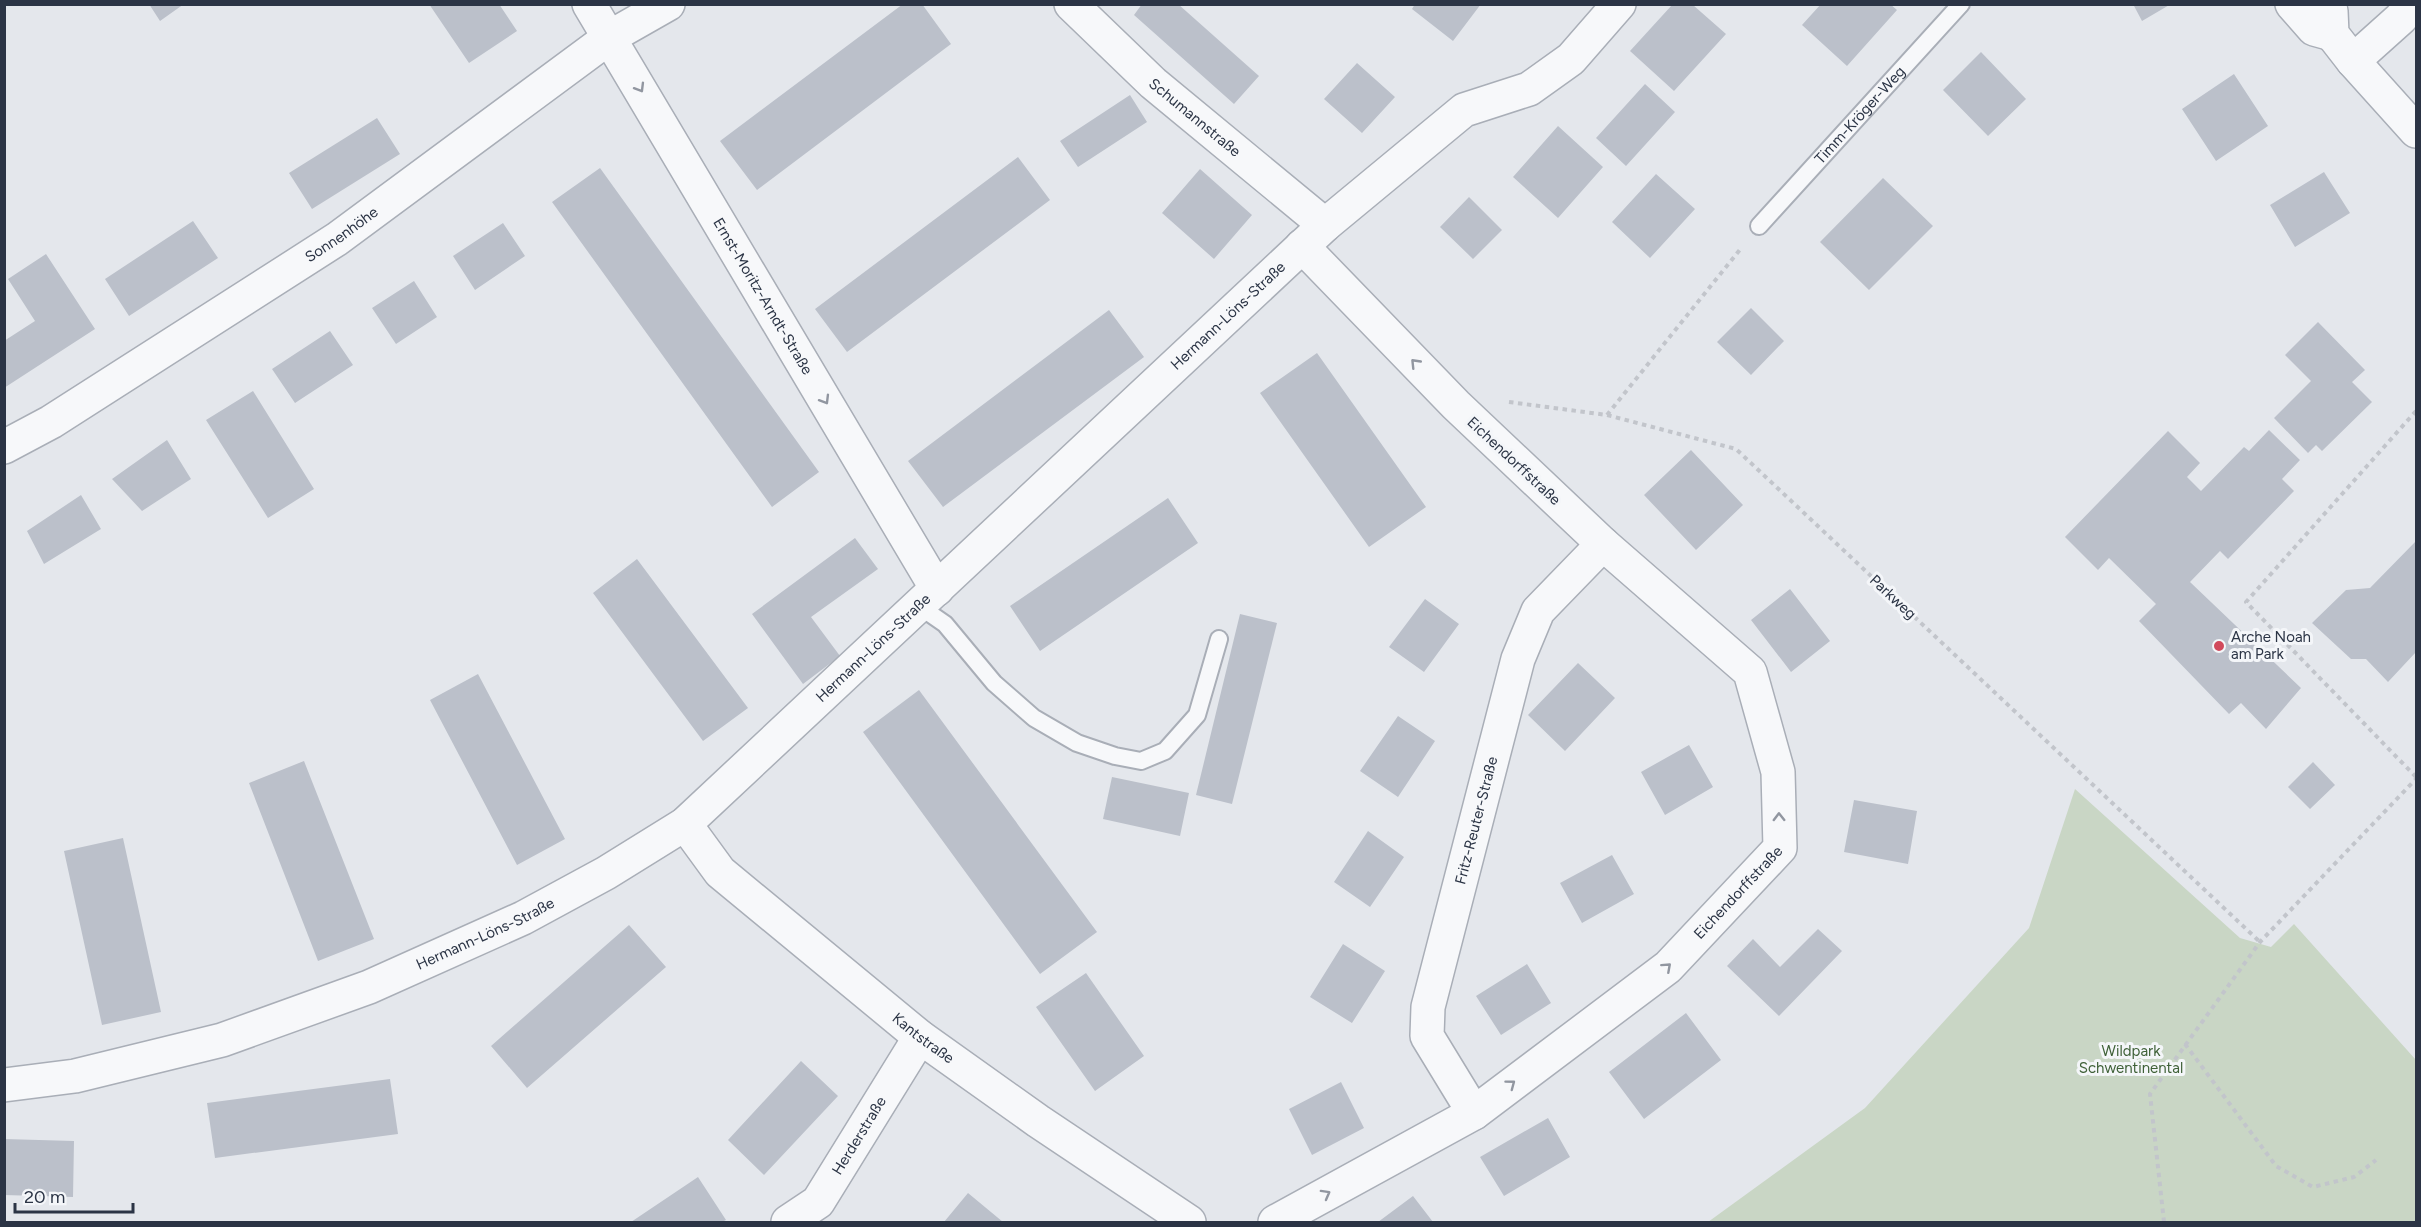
<svg xmlns="http://www.w3.org/2000/svg" width="2421" height="1227" font-family="Figtree,sans-serif">
	<rect width="100%" height="100%" fill="#e4e7ec"/>
	<path fill="#c9d6c5" d="M 2075,789 L 2240,938 L 2271,947 L 2294,924 L 2416,1060 L 2416,1222 L 1708,1222 L 1865,1108 L 2029,928 Z"/>
	<path fill="#bbc0ca" d="M 149,4 L 184,4 L 160,21 Z
		M 429,4 L 499,4 L 517,31 L 469,63 Z
		M 903,4 L 922,4 L 951,44 L 757,190 L 720,141 Z
		M 1142,4 L 1178,4 L 1259,76 L 1234,104 L 1134,15 Z
		M 1415,4 L 1481,4 L 1453,41 L 1412,9 Z
		M 1821,4 L 1890,4 L 1897,10 L 1847,66 L 1802,25 Z
		M 2133,4 L 2171,4 L 2142,21 Z
		M 1672,5 L 1693,5 L 1726,34 L 1674,91 L 1630,51 Z
		M 1981,52 L 2026,99 L 1988,136 L 1943,90 Z
		M 1357,63 L 1395,97 L 1362,133 L 1324,99 Z
		M 2234,74 L 2268,126 L 2216,161 L 2182,109 Z
		M 1645,84 L 1675,112 L 1626,166 L 1596,138 Z
		M 1130,95 L 1147,122 L 1078,167 L 1060,141 Z
		M 377,118 L 400,154 L 312,209 L 289,173 Z
		M 1558,126 L 1603,167 L 1558,218 L 1513,177 Z
		M 1018,157 L 1050,200 L 847,352 L 815,309 Z
		M 600,168 L 819,472 L 772,507 L 552,202 Z
		M 1200,169 L 1252,215 L 1214,259 L 1162,213 Z
		M 2324,172 L 2350,213 L 2295,247 L 2270,205 Z
		M 1656,174 L 1695,209 L 1650,258 L 1612,222 Z
		M 1883,178 L 1933,226 L 1869,290 L 1820,242 Z
		M 1469,197 L 1502,230 L 1473,259 L 1440,227 Z
		M 193,221 L 218,258 L 129,316 L 105,279 Z
		M 503,223 L 525,256 L 475,290 L 453,256 Z
		M 46,254 L 95,329 L 4,388 L 4,341 L 35,321 L 8,279 Z
		M 414,281 L 437,317 L 396,344 L 372,308 Z
		M 1751,308 L 1784,341 L 1751,375 L 1717,342 Z
		M 1109,310 L 1144,357 L 943,507 L 908,461 Z
		M 2318,322 L 2365,370 L 2352,382 L 2372,402 L 2322,451 L 2316,445 L 2308,453 L 2274,418 L 2311,381 L 2285,355 Z
		M 330,331 L 353,365 L 295,403 L 272,369 Z
		M 1317,353 L 1426,507 L 1369,547 L 1260,393 Z
		M 253,391 L 314,489 L 268,518 L 206,420 Z
		M 2269,430 L 2300,460 L 2282,479 L 2294,491 L 2228,559 L 2220,551 L 2190,582 L 2301,688 L 2266,729 L 2241,703 L 2229,714 L 2139,621 L 2156,604 L 2109,558 L 2098,570 L 2065,537 L 2168,431 L 2200,463 L 2187,477 L 2201,491 L 2244,447 L 2249,451 Z
		M 167,440 L 191,479 L 142,511 L 112,479 Z
		M 1691,450 L 1743,505 L 1696,550 L 1644,495 Z
		M 81,495 L 101,529 L 44,564 L 27,531 Z
		M 1168,498 L 1198,543 L 1040,651 L 1010,606 Z
		M 855,538 L 878,569 L 811,617 L 840,656 L 803,684 L 752,614 Z
		M 2416,541 L 2416,652 L 2388,682 L 2366,659 L 2351,659 L 2312,623 L 2346,590 L 2370,588 Z
		M 637,559 L 748,708 L 703,741 L 593,593 Z
		M 1790,589 L 1830,641 L 1791,672 L 1751,620 Z
		M 1425,599 L 1459,624 L 1424,672 L 1389,647 Z
		M 1240,614 L 1277,623 L 1232,804 L 1196,795 Z
		M 1578,663 L 1615,698 L 1565,751 L 1528,715 Z
		M 478,674 L 565,839 L 517,865 L 430,700 Z
		M 919,690 L 1097,932 L 1040,974 L 863,732 Z
		M 1398,716 L 1435,741 L 1398,797 L 1360,771 Z
		M 1689,745 L 1713,787 L 1665,815 L 1641,772 Z
		M 304,761 L 374,939 L 318,961 L 249,783 Z
		M 2313,762 L 2335,785 L 2310,809 L 2288,787 Z
		M 1112,777 L 1189,793 L 1180,836 L 1103,819 Z
		M 1854,800 L 1917,811 L 1908,864 L 1844,852 Z
		M 1368,831 L 1404,857 L 1370,907 L 1334,882 Z
		M 123,838 L 161,1012 L 102,1025 L 64,851 Z
		M 1612,855 L 1634,894 L 1582,923 L 1560,883 Z
		M 629,925 L 666,967 L 527,1088 L 491,1046 Z
		M 1818,929 L 1842,951 L 1779,1016 L 1727,966 L 1753,939 L 1780,967 Z
		M 1343,944 L 1385,971 L 1352,1023 L 1310,997 Z
		M 1527,964 L 1551,1003 L 1501,1035 L 1476,996 Z
		M 1086,973 L 1144,1056 L 1095,1091 L 1036,1007 Z
		M 1686,1013 L 1721,1060 L 1644,1119 L 1609,1072 Z
		M 801,1061 L 838,1096 L 764,1175 L 728,1140 Z
		M 390,1079 L 398,1134 L 215,1158 L 207,1103 Z
		M 1341,1082 L 1364,1128 L 1312,1155 L 1289,1109 Z
		M 1548,1118 L 1570,1157 L 1504,1196 L 1480,1157 Z
		M 4,1139 L 74,1141 L 73,1197 L 4,1195 Z
		M 698,1177 L 726,1220 L 722,1222 L 631,1222 Z
		M 968,1193 L 1003,1222 L 944,1222 Z
		M 1413,1196 L 1433,1222 L 1378,1222 Z"/>
	<g fill="none" stroke-linecap="round" stroke-linejoin="round">
		<defs>
			<g id="lane">
				<path id="s1" d="M 1759,226 L 1961,4"/>
				<path d="M 919,606 L 945,624 L 994,683 L 1034,718 L 1077,743 L 1115,756 L 1141,761 L 1165,751 L 1197,715 L 1219,639"/>
			</g>
			<g id="street">
				<path id="s2" d="M 589,4 L 937,589"/>
				<path id="s3" d="M 1071,4 L 1153,83 L 1325,225"/>
				<path d="M 2292,4 L 2314,29 L 2332,34"/>
				<path d="M 2326,4 L 2331,11 L 2332,34 L 2353,61 L 2416,131"/>
				<path d="M 2353,61 L 2401,18 L 2412,4"/>
				<path id="s4" d="M 4,447 L 51,422 L 337,239 L 610,37 L 668,4"/>
				<path id="s5" d="M 685,824 L 720,872 L 920,1037 L 1038,1121 L 1189,1222"/>
				<path id="s6" d="M 4,1085 L 75,1076 L 222,1040 L 369,987 L 523,918 L 606,873 L 685,824 L 1325,225 L 1464,110 L 1529,89 L 1571,59 L 1619,4"/>
				<path id="s7" d="M 1474,1113 L 1427,1036 L 1428,1007 L 1518,659 L 1538,611 L 1603,544"/>
				<path id="s8" d="M 788,1222 L 818,1202 L 920,1037"/>
				<path id="s9" d="M 1275,1222 L 1474,1113 L 1668,967 L 1780,848 L 1778,772 L 1750,672 L 1603,544 L 1456,405 L 1302,246"/>
			</g>
		</defs>
		<use href="#lane" stroke="#a9aeb7" stroke-width="20"/>
		<use href="#street" stroke="#a9aeb7" stroke-width="36"/>
		<path stroke="#c2c5cb" stroke-width="4" stroke-dasharray="4.5 4.5" stroke-linecap="butt" d="M 1509,402 L 1607,415 L 1736,449 L 2260,942
			M 2416,411 L 2246,602 L 2416,777
			M 1607,415 L 1742,247
			M 2185,1044 L 2276,1166 L 2313,1187 L 2354,1177 L 2376,1160
			M 2164,1222 L 2150,1094 L 2260,942 L 2416,779"/>
		<use href="#lane" stroke="#f7f8fa" stroke-width="16"/>
		<use href="#street" stroke="#f7f8fa" stroke-width="33"/>
	</g>
	<defs><path id="oneway-chevron" d="M-2-3.5L2.5 0L-2 3.5" fill="none" stroke-width="1.6" stroke-linecap="round" stroke-linejoin="round" transform="scale(1.5)"/></defs>
	<g stroke="#9196a0">
		<use href="#oneway-chevron" transform="translate(640 88) rotate(59)"/>
		<use href="#oneway-chevron" transform="translate(1415 363) rotate(-134)"/>
		<use href="#oneway-chevron" transform="translate(825 400) rotate(59)"/>
		<use href="#oneway-chevron" transform="translate(1779 817) rotate(-91)"/>
		<use href="#oneway-chevron" transform="translate(1667 967) rotate(-42)"/>
		<use href="#oneway-chevron" transform="translate(1511 1084) rotate(-37)"/>
		<use href="#oneway-chevron" transform="translate(1326 1194) rotate(-29)"/>
	</g>
	<circle fill="#d1495b" stroke="#f4f6f9" stroke-width="2" cx="2219" cy="646" r="6"/>
	<g text-anchor="middle" stroke-width="6" stroke-linejoin="round" paint-order="stroke">
		<g font-size="15" fill="#2b3445" stroke="#f4f6f9">
			<text dy="5" stroke="none"><textPath href="#s1" startOffset="150">Timm-Kröger-Weg</textPath></text>
			<text dy="5" stroke="none"><textPath href="#s3" startOffset="168">Schumannstraße</textPath></text>
			<text dy="5" stroke="none"><textPath href="#s4" startOffset="399">Sonnenhöhe</textPath></text>
			<text dy="5" stroke="none"><textPath href="#s2" startOffset="340">Ernst-Moritz-Arndt-Straße</textPath></text>
			<text dy="5" stroke="none"><textPath href="#s6" startOffset="1479">Hermann-Löns-Straße</textPath></text>
			<text transform="translate(1514 461) rotate(43)" y="5">Eichendorffstraße</text>
			<text transform="translate(1893 597) rotate(43)" y="5">Parkweg</text>
			<text dy="5" stroke="none"><textPath href="#s6" startOffset="993">Hermann-Löns-Straße</textPath></text>
			<text dy="5" stroke="none"><textPath href="#s7" startOffset="312">Fritz-Reuter-Straße</textPath></text>
			<text dy="5" stroke="none"><textPath href="#s9" startOffset="572">Eichendorffstraße</textPath></text>
			<text dy="5" stroke="none"><textPath href="#s6" startOffset="507">Hermann-Löns-Straße</textPath></text>
			<text dy="5" stroke="none"><textPath href="#s5" startOffset="322">Kantstraße</textPath></text>
			<text dy="5" stroke="none"><textPath href="#s8" startOffset="114">Herderstraße</textPath></text>
		</g>
		<g font-size="15" fill="#2b3445" stroke="#f4f6f9" text-anchor="start">
			<text x="2231" y="642">Arche Noah<tspan x="2231" dy="17">am Park</tspan></text>
		</g>
		<g font-size="15" fill="#3f6138" stroke="#f4f6f9">
			<text x="2131" y="1056">Wildpark<tspan x="2131" dy="17">Schwentinental</tspan></text>
		</g>
	</g>
	<rect width="2421" height="1227" fill="none" stroke="#2b3445" stroke-width="12"/>
	<path d="M15 1203v9h118v-9" fill="none" stroke="#2b3445" stroke-width="3"/>
	<text x="24" y="1203" font-size="18" fill="#2b3445" stroke="#f4f6f9" stroke-width="4.5" paint-order="stroke">20 m</text>
</svg>
